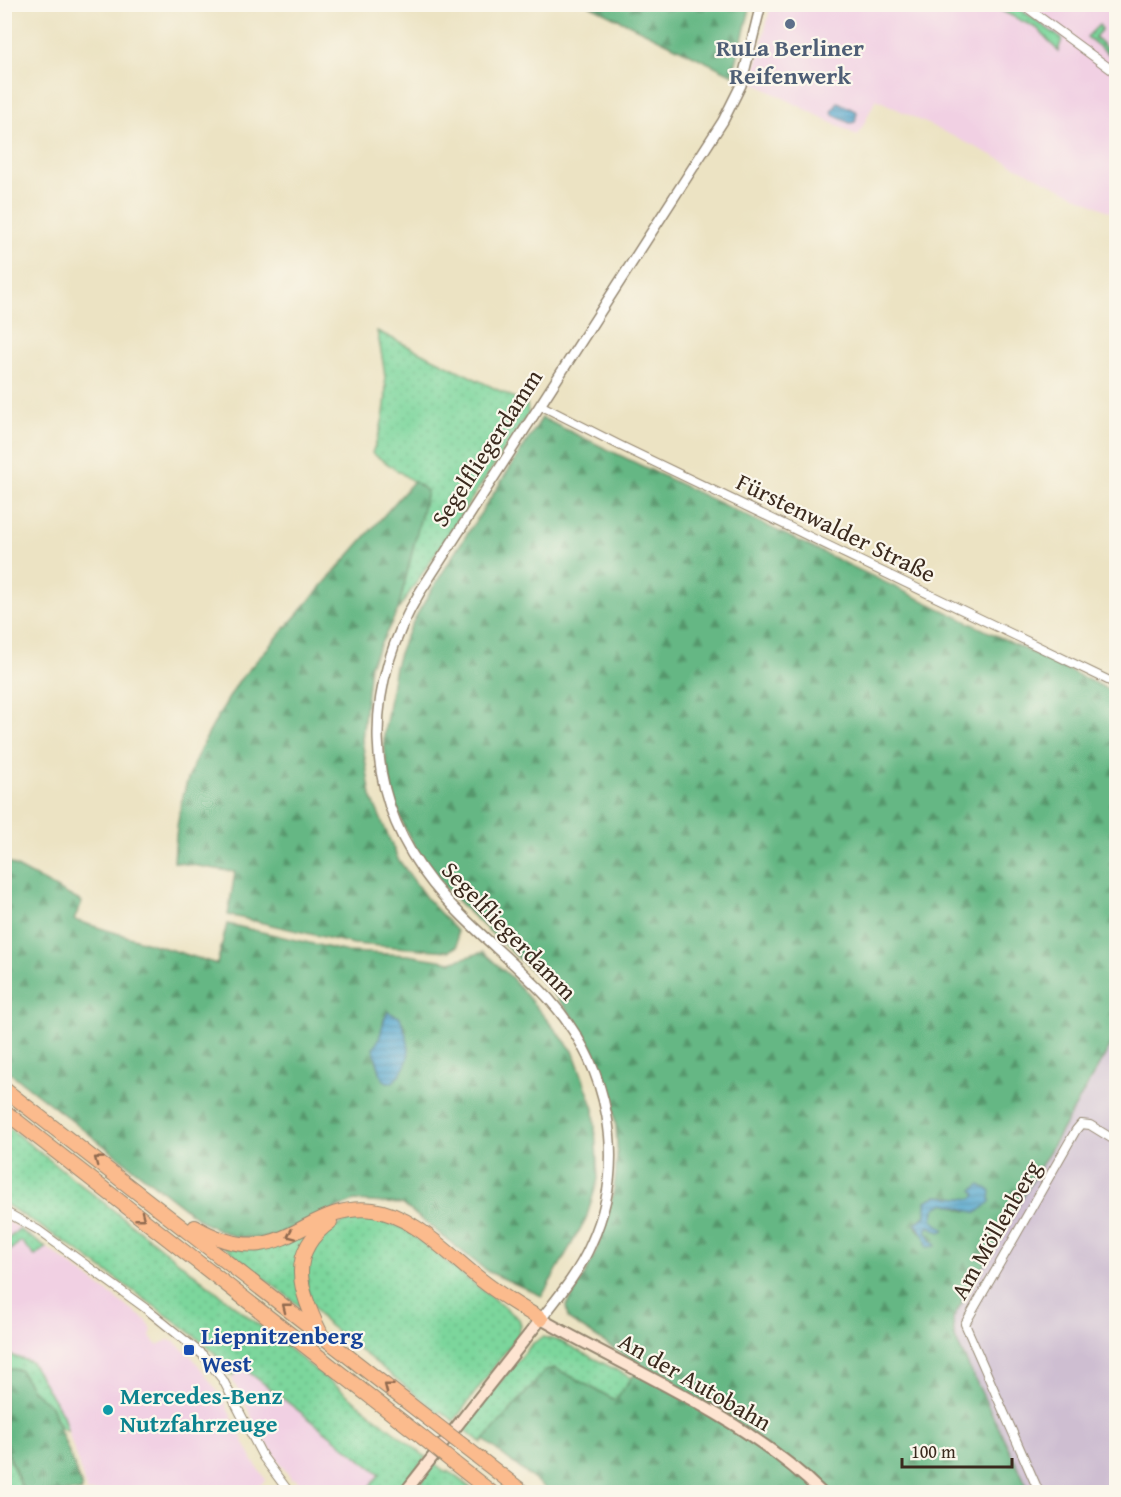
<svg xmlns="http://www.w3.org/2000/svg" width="1121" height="1497" font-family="'Gentium Book Plus',serif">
	<defs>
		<pattern id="grass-dots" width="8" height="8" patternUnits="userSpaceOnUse" patternTransform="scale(1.5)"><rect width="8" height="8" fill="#7cd69c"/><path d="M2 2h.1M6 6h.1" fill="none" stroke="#6cb886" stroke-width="1.8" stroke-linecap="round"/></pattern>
		<pattern id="forest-firs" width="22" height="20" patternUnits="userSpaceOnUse" patternTransform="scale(1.5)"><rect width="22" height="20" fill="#65b784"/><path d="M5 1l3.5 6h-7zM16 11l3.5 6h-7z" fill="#54956b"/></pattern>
		<pattern id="water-rules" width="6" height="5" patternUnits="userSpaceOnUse" patternTransform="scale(1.5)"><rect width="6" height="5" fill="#51a5cd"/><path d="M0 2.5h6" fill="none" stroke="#4487a6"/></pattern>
	</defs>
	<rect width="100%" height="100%" fill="#fbf7ec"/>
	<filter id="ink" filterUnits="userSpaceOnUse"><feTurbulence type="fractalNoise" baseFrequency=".0167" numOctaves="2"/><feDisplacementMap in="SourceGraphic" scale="12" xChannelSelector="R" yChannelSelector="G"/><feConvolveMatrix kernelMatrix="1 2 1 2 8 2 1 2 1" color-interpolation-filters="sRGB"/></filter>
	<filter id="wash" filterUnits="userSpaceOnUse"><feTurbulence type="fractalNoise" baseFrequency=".008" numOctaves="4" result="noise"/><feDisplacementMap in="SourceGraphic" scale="24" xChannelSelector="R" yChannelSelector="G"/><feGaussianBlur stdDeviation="1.35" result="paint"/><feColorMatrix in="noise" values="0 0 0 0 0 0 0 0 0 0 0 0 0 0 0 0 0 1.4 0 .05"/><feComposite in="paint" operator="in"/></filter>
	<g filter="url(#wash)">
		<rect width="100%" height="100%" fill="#ece3c3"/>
		<path fill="#f1d0e3" d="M 771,5 L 1116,5 L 1116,215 L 876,99 L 858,136 L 752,82 Z
			M 5,1220 L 20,1228 L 147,1321 L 152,1330 L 150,1336 L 157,1345 L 168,1340 L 174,1342 L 193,1358 L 222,1397 L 253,1461 L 266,1480 L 251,1492 L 87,1492 L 63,1415 L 32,1362 L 5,1352 Z
			M 241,1366 L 380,1474 L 365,1492 L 304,1492 L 298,1486 L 299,1483 L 295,1478 L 292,1480 L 262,1437 L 232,1379 Z"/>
		<path fill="#cebed1" d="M 1116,1036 L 1116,1478 L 1108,1492 L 1030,1492 L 954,1336 L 953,1317 Z"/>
		<path fill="url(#grass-dots)" stroke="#5c805d" stroke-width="1.5" d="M 990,5 L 1014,5 L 1062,39 L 1058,51 L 1038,29 Z
			M 1099,25 L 1102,29 L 1095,37 L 1115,56 L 1114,58 L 1087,37 Z
			M 377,331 L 527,404 L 528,414 L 398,610 L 427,491 L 372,453 C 392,404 387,381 377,331 Z
			M 4,1124 L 426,1457 L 397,1492 L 365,1492 L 380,1474 L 241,1366 L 233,1376 L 227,1373 L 228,1368 L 223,1361 L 218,1363 L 216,1354 L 186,1329 L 68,1244 L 5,1204 Z
			M 372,1217 L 403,1228 L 519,1319 L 521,1325 L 518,1335 L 454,1421 L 441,1411 L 439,1413 L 325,1322 C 284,1280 314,1217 372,1217 Z
			M 319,1224 L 308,1240 L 306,1311 L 222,1245 Z
			M 19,1229 L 46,1248 L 35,1256 L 21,1241 L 5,1255 L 5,1242 Z
			M 543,1337 L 560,1341 L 632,1378 L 615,1400 L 555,1368 L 546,1370 L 482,1443 L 462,1428 L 532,1344 Z
			M 4,1353 L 31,1362 L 63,1415 L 67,1430 L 61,1428 L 51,1406 L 32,1390 L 20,1370 L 9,1369 L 5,1364 Z
			M 4,1447 L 5,1447 L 23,1492 L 5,1492 Z
			M 434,1463 L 447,1473 L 448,1471 L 476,1492 L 415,1492 Z"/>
		<path fill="url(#forest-firs)" stroke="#507051" stroke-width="1.5" fill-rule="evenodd" d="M 589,5 L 751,5 L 733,75 Z
			M 542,418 L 1116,693 L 1116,1036 L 953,1318 L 954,1336 L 1030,1492 L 550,1492 L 484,1440 L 546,1370 L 555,1368 L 615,1400 L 641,1366 L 568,1319 L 566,1306 C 627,1217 640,1099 568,1011 C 490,914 392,883 384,739 C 384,730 387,719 388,709 C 391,694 392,678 396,663 C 406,626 436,584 456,551 C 485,507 514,462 542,418 ZM 976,1195 L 966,1211 L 945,1203 L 935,1208 L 926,1231 L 927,1247 L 925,1237 L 916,1227 L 919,1220 L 926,1216 L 926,1201 L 936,1196 L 973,1199 Z
			M 414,481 L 427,491 L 398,610 L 370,665 L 362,740 L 371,796 L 398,859 L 427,899 L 457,931 L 457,946 L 449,951 L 354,944 L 228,915 L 235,872 L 174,862 C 175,846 176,830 179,815 C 186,767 214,723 238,682 Z
			M 4,860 L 82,902 L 74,920 L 217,964 L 227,924 L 348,952 L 408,955 L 451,962 L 483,952 L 511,977 L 573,1051 L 594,1109 L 598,1179 L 586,1219 L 542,1296 L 487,1271 L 402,1204 L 354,1201 L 271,1237 L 235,1237 L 204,1223 L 5,1069 ZM 384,1018 L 382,1078 L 373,1049 L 382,1036 Z
			M 4,1365 L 9,1369 L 20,1370 L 32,1390 L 51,1406 L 82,1487 L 81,1492 L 24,1492 L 5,1445 Z"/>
		<path fill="url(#water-rules)" stroke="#466876" stroke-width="1.5" d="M 838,102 L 857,112 L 855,122 L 850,123 L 833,115 L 832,112 Z
			M 388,1012 L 400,1017 C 410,1046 416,1058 393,1082 L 387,1082 L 382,1078 L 373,1048 C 384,1036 380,1023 388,1012 Z
			M 980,1185 L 991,1191 L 990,1202 L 977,1213 L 945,1203 L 935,1208 L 932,1220 L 945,1230 L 940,1232 L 929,1226 L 926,1231 L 936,1246 L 927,1247 L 925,1237 L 915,1223 L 926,1216 L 926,1201 L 936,1196 L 972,1199 L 976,1195 L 973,1190 Z"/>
	</g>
	<g filter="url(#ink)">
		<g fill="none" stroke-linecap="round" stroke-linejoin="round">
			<defs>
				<path id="minor" d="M 1022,4 L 1116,73
					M 540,405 L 621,446 L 1116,684
					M 4,1211 L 38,1230 L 145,1308 L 203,1355 L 223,1380 L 263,1457 L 289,1492
					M 1039,1492 L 965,1324 L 1076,1130 L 1081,1124 L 1090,1125 L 1116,1141"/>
				<path id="tertiary" d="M 541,1319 C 560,1295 579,1272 591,1244 C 629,1161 609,1066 549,999 C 512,959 467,926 433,884 C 361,794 363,687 420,592 L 723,121 L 741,85 L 761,4"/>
				<path id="secondary" d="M 405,1492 L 541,1319 C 634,1372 745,1417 821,1492"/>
				<path id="motorway" d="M 4,1089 L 434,1423
					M 4,1111 L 422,1437
					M 195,1227 C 284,1278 302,1201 373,1210 C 413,1215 449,1255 480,1279 C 499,1294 520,1307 541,1319
					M 320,1332 C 300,1292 286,1253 330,1222
					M 465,1447 L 523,1492
					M 454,1463 L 491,1492"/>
			</defs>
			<use href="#minor" stroke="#948670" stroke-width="10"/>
			<use href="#tertiary" stroke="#948670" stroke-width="12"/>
			<use href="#secondary" stroke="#948670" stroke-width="14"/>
			<use href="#motorway" stroke="#948670" stroke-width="16"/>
			<use href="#minor" stroke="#fff" stroke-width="8"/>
			<use href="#tertiary" stroke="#fff" stroke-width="9"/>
			<use href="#secondary" stroke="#fde4d1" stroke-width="10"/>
			<use href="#motorway" stroke="#fbbb8d" stroke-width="14"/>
			<defs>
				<path id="motorway-bridge" d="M 434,1423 L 465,1447
					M 422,1437 L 454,1463"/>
			</defs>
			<use href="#motorway-bridge" stroke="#948670" stroke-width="16" stroke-linecap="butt"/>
			<use href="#motorway-bridge" stroke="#fbbb8d" stroke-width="14"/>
		</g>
		<defs><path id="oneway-chevron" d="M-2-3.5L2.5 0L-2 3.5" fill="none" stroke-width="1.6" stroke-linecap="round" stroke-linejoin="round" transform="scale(1.5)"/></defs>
		<g stroke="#916b50">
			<use href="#oneway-chevron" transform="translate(98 1160) rotate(-143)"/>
			<use href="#oneway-chevron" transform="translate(141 1217) rotate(38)"/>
			<use href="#oneway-chevron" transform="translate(291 1235) rotate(156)"/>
			<use href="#oneway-chevron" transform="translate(286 1307) rotate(-142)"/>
			<use href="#oneway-chevron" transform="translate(388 1387) rotate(-142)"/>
		</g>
	</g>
	<circle fill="#5c6f8a" stroke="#fbf7ec" stroke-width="2" cx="790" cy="24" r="6"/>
	<rect fill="#1a4fb4" stroke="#fbf7ec" stroke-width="2" x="183" y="1344" width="12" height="12" rx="3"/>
	<circle fill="#0f9aa8" stroke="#fbf7ec" stroke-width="2" cx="108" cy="1410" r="6"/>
	<g text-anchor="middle" stroke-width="4.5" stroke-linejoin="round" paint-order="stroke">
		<g font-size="24" font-weight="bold" fill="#4e5e75" stroke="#fbf7ec">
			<text x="790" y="56">RuLa Berliner<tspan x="790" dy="28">Reifenwerk</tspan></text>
		</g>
		<g font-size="24" fill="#3b2a1e" stroke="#fbf7ec">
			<text transform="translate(487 448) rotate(-57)" y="8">Segelfliegerdamm</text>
			<text transform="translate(836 528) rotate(26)" y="8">Fürstenwalder Straße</text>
			<text transform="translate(509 931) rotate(46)" y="8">Segelfliegerdamm</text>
			<text transform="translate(996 1230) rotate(-60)" y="8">Am Möllenberg</text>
			<text transform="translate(695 1382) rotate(30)" y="8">An der Autobahn</text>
		</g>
		<g font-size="24" font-weight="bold" fill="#164399" stroke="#fbf7ec" text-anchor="start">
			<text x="201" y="1344">Liepnitzenberg<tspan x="201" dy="28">West</tspan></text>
		</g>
		<g font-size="24" font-weight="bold" fill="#0d838f" stroke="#fbf7ec" text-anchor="start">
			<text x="120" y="1404">Mercedes-Benz<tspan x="120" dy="28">Nutzfahrzeuge</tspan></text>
		</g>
	</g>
	<rect width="1121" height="1497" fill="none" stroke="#fbf7ec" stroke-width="24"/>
	<path d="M902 1458v9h110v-9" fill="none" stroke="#3b2a1e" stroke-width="3"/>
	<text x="911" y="1458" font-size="18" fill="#3b2a1e" stroke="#fbf7ec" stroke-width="4.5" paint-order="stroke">100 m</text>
</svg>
